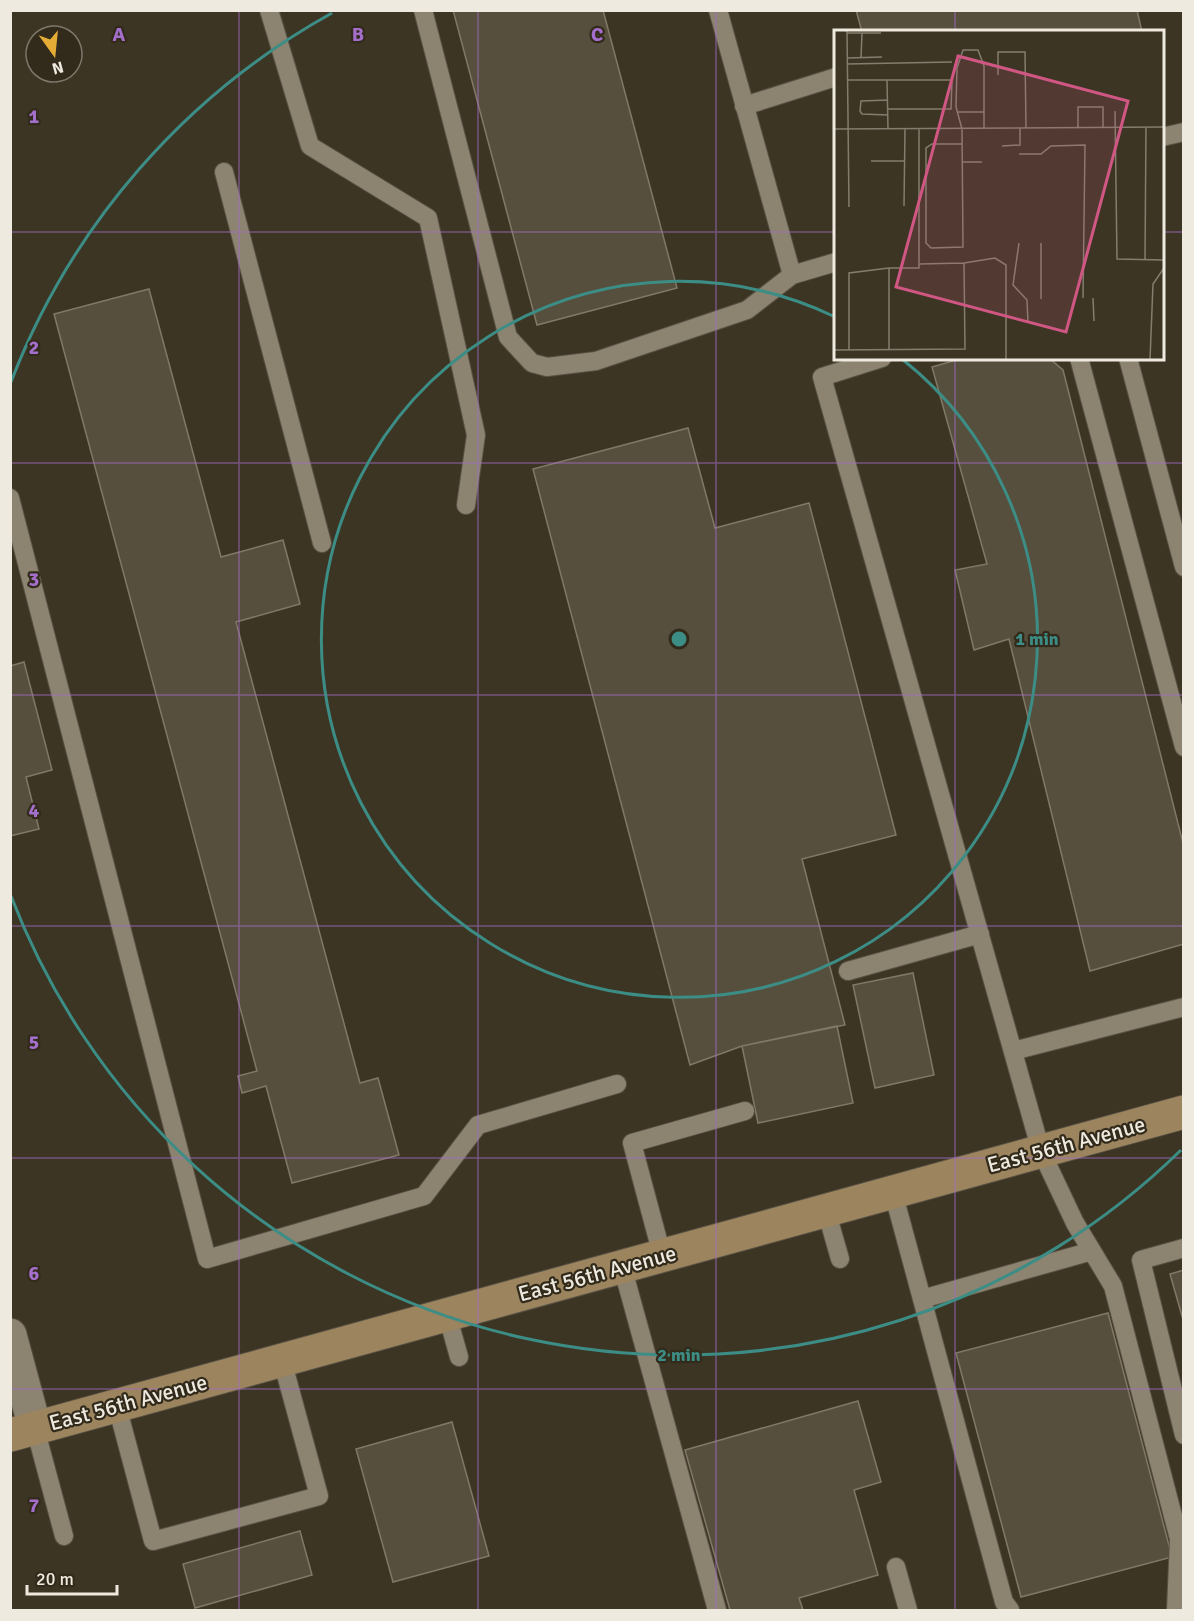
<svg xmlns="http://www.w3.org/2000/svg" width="1194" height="1621" font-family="Signika,sans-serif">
	<rect width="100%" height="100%" fill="#3d3524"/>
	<path fill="#574f3d" stroke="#817866" stroke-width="1.5" d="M 453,10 L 603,10 L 677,288 L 537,325 Z
		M 856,10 L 1137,10 L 1142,32 L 862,32 Z
		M 149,289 L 221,557 L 283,540 L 300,604 L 236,622 L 360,1083 L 378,1078 L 399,1155 L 292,1183 L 266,1086 L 242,1093 L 238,1076 L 257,1071 L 54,314 Z
		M 963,358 L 1049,358 L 1063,370 L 1184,847 L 1184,944 L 1090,971 L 1009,639 L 974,650 L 955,570 L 987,564 L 932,367 Z
		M 688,428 L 715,528 L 809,503 L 896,835 L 802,859 L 845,1025 L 742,1046 L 690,1065 L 533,469 Z
		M 24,662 L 52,770 L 26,777 L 39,829 L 10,836 L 10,666 Z
		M 913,973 L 934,1075 L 875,1088 L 853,985 Z
		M 837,1026 L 853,1103 L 758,1123 L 742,1046 Z
		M 1184,1270 L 1184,1323 L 1170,1274 Z
		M 1108,1313 L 1172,1557 L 1021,1597 L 956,1353 Z
		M 858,1401 L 881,1482 L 854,1490 L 878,1575 L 799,1598 L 803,1610 L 730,1610 L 685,1450 Z
		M 452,1422 L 489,1556 L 393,1582 L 356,1449 Z
		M 300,1531 L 312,1575 L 195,1608 L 183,1564 Z"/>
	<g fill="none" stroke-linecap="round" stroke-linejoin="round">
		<defs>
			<path id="service" d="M 269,10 L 310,146 L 428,218 L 476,435 L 466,505
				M 423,10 L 508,337 L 532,363 L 547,367 L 596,361 L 747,310 L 792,275
				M 718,10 L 792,275 L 836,262
				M 744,106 L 836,77
				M 1162,137 L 1184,132
				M 224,172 L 322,543
				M 882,358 L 822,377 L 1041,1151 L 1075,1223 L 1113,1286 L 1179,1539 L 1176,1610
				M 1079,358 L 1184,747
				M 1128,358 L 1184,567
				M 10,498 L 207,1259 L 424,1196 L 478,1125 L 617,1084
				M 848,971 L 980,934
				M 1013,1051 L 1184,1007
				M 893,1192 L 1004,1602 L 1010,1610
				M 826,1210 L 840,1259
				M 1184,1248 L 1141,1260 L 1184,1435
				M 662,1255 L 632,1143 L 745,1111
				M 622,1266 L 717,1610
				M 922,1299 L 1092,1251
				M 447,1314 L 459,1357
				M 117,1406 L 153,1541 L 319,1496 L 282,1360
				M 35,1428 L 64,1536
				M 896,1567 L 908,1610"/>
			<path id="minor" d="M 10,1335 L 35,1428"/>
			<path id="secondary" d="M 10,1435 L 1184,1112"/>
		</defs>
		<use href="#service" stroke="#585244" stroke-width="20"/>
		<use href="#minor" stroke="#585244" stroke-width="35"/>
		<use href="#secondary" stroke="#585244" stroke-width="35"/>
		<use href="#service" stroke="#8c8471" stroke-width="18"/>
		<use href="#minor" stroke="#8c8471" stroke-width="33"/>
		<use href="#secondary" stroke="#9c845e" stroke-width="33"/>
	</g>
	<path fill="none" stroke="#a46ecb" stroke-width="1.5" stroke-opacity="0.55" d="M 239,10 L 239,1610M 478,10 L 478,1610M 716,10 L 716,1610M 955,10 L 955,32M 10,232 L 836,232M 1162,232 L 1184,232M 955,358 L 955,1610M 10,463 L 1184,463M 10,695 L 1184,695M 10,926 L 1184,926M 10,1158 L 1184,1158M 10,1389 L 1184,1389"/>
	<g fill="none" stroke="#3c8d85" stroke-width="3">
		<path d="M902 359A358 358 0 1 1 833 316"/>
		<path d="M1181 1150A716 716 0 0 1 11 896M11 382A716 716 0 0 1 332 13"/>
	</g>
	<g text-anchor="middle" stroke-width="4.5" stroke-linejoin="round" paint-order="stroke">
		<g font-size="22" fill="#efeae0" stroke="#322b1b">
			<text transform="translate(1066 1144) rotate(-15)" y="8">East 56th Avenue</text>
			<text transform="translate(597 1273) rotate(-15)" y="8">East 56th Avenue</text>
			<text transform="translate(128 1402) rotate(-15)" y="8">East 56th Avenue</text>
		</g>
	</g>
	<g transform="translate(834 30)">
		<rect width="330" height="330" fill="#3d3524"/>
		<path fill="none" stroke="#847d6f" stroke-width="1.5" d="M 13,0 L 15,177M 13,3 L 47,3M 13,28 L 48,27M 27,28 L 28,3M 13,34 L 118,32M 164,45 L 164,22 L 191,22 L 192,98M 13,50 L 53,50 L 54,99M 53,50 L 118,50 L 117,79 L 54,79M 281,81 L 283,229 L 330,230M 124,82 L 150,82M 54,85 L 28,84 L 26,81 L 27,71 L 54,70M 244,98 L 244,77 L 269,77 L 269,98M 0,99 L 330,97M 128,114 L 98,114 L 92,118 L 92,213 L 97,218 L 129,217 L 128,99 L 122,77 L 123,38 L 129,20 L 144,20 L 150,36 L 150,98M 168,116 L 186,115 L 186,98M 185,124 L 207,124 L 217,116 L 251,115 L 249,268M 37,131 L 70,131M 128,132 L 148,132M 70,176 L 71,99M 185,213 L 179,255 L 193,270 L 194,293M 311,230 L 312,97M 130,233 L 161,228 L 172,235 L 172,330M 259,268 L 260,291M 207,269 L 207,213M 0,283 L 0,320M 1,320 L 131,319 L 130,233 L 85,234M 15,320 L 15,243 L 55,238M 55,320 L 55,238 L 85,238 L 85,99M 316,330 L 319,254 L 330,238"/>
		<path fill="#d05783" fill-opacity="0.15" stroke="#d05783" stroke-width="3" d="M 124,26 L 294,71 L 232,302 L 62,257 Z"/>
		<rect width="330" height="330" fill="none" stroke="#efeae0" stroke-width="3"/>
	</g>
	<g font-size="20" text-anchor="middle" font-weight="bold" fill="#a46ecb" stroke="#322b1b" stroke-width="4.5" stroke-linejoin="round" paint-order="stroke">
		<text x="119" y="41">A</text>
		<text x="358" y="41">B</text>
		<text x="597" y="41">C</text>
		<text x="34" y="123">1</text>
		<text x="34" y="354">2</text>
		<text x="34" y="586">3</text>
		<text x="34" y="817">4</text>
		<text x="34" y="1049">5</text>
		<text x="34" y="1280">6</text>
		<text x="34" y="1512">7</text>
	</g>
	<circle cx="679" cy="639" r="9" fill="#3c8d85" stroke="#322b1b" stroke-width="3"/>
	<g font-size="18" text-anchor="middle" font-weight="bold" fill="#3c8d85" stroke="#322b1b" stroke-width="4.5" stroke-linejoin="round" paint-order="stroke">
		<text x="1037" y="645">1 min</text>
		<text x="679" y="1361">2 min</text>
	</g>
	<rect width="1194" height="1621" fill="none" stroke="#efeae0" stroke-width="24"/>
	<g transform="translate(54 54) rotate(165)"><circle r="28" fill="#322b1b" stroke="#7e776a" stroke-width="1.5"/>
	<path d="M0-4.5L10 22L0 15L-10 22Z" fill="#e5ad36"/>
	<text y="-9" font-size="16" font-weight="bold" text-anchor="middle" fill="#efeae0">N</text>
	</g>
	<path d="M27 1585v9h90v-9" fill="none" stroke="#efeae0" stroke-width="3"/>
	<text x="36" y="1585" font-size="18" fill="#efeae0" stroke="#322b1b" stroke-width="4.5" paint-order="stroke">20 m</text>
</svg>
